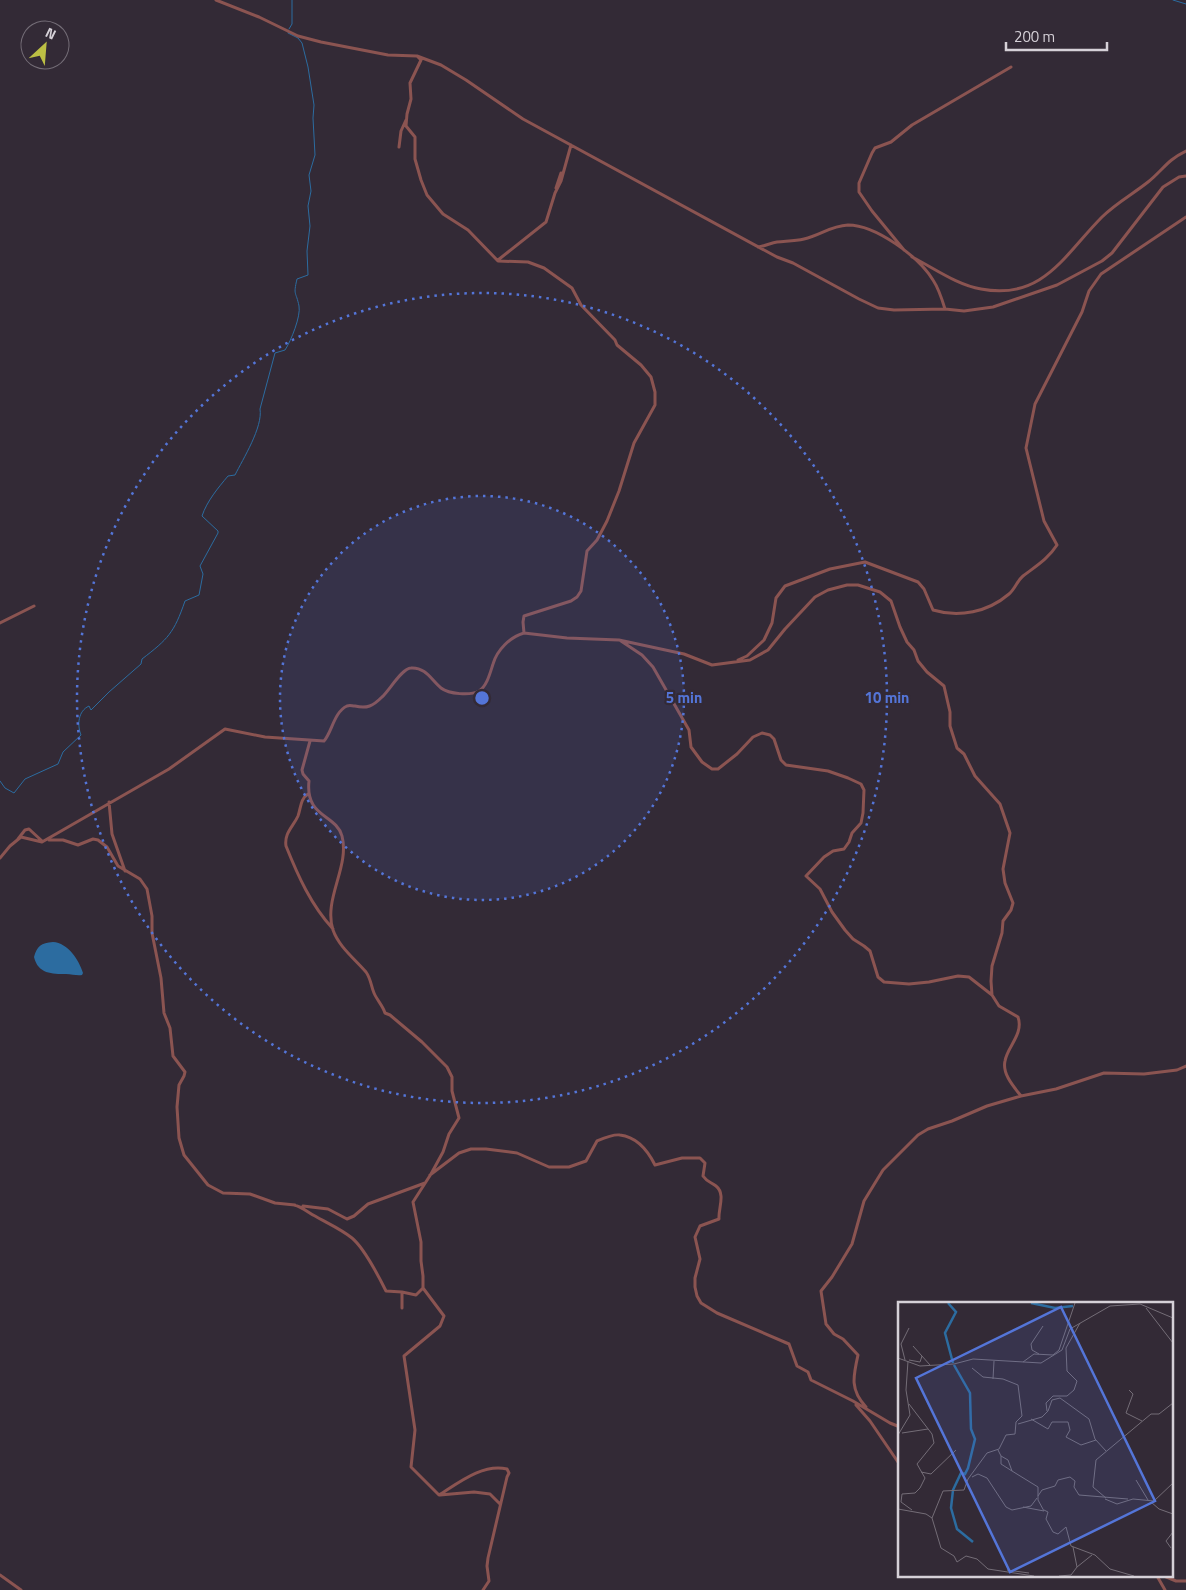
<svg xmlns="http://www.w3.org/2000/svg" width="1186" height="1590" font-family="'Titillium Web',sans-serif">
	<rect width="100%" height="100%" fill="#332a36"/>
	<path fill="#2c6ca0" d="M 53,942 C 68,943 79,960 83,973 L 82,975 C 77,976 72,974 66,974 C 52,974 38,974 34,957 C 37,946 41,943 53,942 Z"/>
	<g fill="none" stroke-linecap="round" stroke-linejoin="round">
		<path stroke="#2c6ca0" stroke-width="1" d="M 1173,0 L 1186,4
			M 289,29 L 292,24 L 292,0
			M 0,781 L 5,788 L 14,793 L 25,779 L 58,764 L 63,752 L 81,735 C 77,725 78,711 89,706 L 91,710 L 109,692 L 141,664 L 142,659 C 168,639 174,633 185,601 L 199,595 L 203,574 L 200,566 L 218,533 L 218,531 L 202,516 C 207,501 218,488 228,476 L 235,475 C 243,459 263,427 260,409 L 275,353 L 285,350 C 291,341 301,316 299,306 C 296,291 293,296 297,279 L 308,275 L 307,251 L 310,226 L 308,206 L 311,191 L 309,175 L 315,155 L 313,118 L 314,105 L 308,67 L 302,43 L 298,38 L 288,33"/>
		<path stroke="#8b5451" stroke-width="3" d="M 216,0 L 259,17 L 298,36 L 321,42 L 388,55 L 417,56 L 441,65 L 466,80 L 523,119 L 777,257 L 793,263 L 859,299 L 878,308 L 894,310 L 945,309 L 964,311 L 993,307 L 1057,285 L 1102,261 L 1112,253 L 1163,187 L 1179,177 L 1186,176
			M 399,147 L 401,131 L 406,120
			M 556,188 L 561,173
			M 758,247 C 765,246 771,243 777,242 C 786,241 795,241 804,239 C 821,235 830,226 848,225 C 876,225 919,257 933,280 C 939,289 942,299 945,309
			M 904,250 L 872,211 L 859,192 L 859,183 L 872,153 L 875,148 L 891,142 L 912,125 L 1011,67
			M 912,257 C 934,268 957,285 981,289 C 1043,301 1065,254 1102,217 C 1116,203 1133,194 1148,182 C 1163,170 1167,160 1186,151
			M 498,260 L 546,222 L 555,193 L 561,181 L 571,145
			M 0,623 L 34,606
			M 524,633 L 567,638 L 619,640 L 684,654 L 712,665 L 750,660 L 768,650 L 785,629 L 815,597 L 828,590 L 847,585 L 858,585 L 880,592 L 891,601 L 900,627 L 907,642 L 914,650 L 918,661 L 927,672 L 944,686 L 950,712 L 950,726 L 957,748 L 964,754 L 975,776 L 1000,804 L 1010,833 L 1003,869 L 1005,883 L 1013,903 L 1011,910 L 1003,921 L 1002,933 L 992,966 L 991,981 L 992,995 L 999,1006 L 1018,1017 C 1024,1034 1007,1047 1005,1061 C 1002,1074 1014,1087 1021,1096
			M 621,641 L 642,655 L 653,667 L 689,730 L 691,747 L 702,762 L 712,769 L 718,769 L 737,754 L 753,737 L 762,733 L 770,735 L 774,739 L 781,760 L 786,765 L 828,771 L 848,778 L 861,784 L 864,790 L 863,813 L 861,823 L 852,833 L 849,842 L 844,849 L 833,851 L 824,857 L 806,876 L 820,889 L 832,912 L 845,930 L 853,939 L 864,946 L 870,951 L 878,977 L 884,982 L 909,984 L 929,982 L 958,976 L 969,977 L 992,995
			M 738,660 L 747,656 L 764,640 L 772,623 L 776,598 L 785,586 L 830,569 L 865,562 L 918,582 L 924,589 L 933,610 C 959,618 988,612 1009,594 C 1015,589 1017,581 1023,576 C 1036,566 1048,559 1057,545 L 1044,521 L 1026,448 L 1035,404 L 1082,312 L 1089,291 L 1101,274 L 1186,217
			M 308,794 C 300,799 301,808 298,816 C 293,827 284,833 286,846 C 298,876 311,905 333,929
			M 109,802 L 112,834 L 125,871
			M 18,839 L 25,830 L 29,829 L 42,841
			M 49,840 L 63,840 L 78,845 L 93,839 L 98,840 L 107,847 L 118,866 L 140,879 L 147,889 L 152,916 L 152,933 L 161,978 L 164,1013 L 170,1028 L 173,1056 L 185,1072 L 184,1076 L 179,1085 L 177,1107 L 179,1138 L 184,1155 L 208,1185 L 223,1193 L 250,1194 L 275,1203 L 295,1205
			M 0,858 L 10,846 L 21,837 L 42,842 L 169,769 L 225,729 L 265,737 L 324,741 C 332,732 334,712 347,706 C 350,705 352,706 355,706 C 367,709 373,706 382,697 C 389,691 402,668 411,668 C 426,667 432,681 441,688 C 449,694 470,696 479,691 C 487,686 490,673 493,664 C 497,650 510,637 524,633 L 523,622 L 524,616 L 571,601 L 577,597 L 581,591 L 587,551 L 597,540 L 607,521 L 619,491 L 634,443 L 655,405 L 655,392 L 651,377 L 641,365 L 617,345 L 615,340 L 581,305 L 572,288 L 544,268 L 528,262 L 498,261 L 468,230 L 443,214 L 427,195 L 421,180 L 415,159 L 415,137 L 406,126 L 407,114 L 411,99 L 410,83 L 421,60 L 417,56
			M 430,1175 L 459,1153 L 471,1149 L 486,1149 L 517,1153 L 549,1167 L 569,1167 L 586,1161 L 597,1141 C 604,1138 613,1134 620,1135 C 637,1137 648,1151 655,1165 L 682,1158 L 700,1158 L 705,1163 L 703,1176 C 707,1182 711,1182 716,1186 C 726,1194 718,1209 719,1219 L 700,1226 L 695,1237 L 700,1259 L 695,1278 L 695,1287 L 697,1296 L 701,1303 L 717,1313 L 789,1344 L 797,1366 L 808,1372 L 811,1380 L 853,1401 L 890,1423 L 900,1427
			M 294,1205 C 303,1207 307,1212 315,1216 C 327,1223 341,1229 352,1238 C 364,1248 379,1277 386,1291 L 402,1292 L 416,1295 L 423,1288 L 423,1276 L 421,1261 L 421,1242 L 413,1202 L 431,1174 L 443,1152 L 449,1134 L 459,1118 L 452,1091 L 452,1077 L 447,1067 L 422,1042 L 390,1015 L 385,1013 C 383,1006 377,1000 374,993 C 371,986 371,979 366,972 C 355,959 339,947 333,930 C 323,899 350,867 342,836 C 336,814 305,818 309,781 L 303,774 L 302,770 L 310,741
			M 303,1206 L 328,1209 L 347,1219 L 354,1216 L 368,1204 L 425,1183
			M 423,1288 L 444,1316 L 440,1326 L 404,1356 L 415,1430 L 411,1467 L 439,1495 C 458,1483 483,1463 507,1469 L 509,1473 L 507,1477 L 488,1558 L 487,1566 L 489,1581 L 483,1590
			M 402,1292 L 402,1308
			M 856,1405 L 870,1421 L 900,1465
			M 866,1407 C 850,1390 853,1377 858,1355 L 843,1339 L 834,1334 L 826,1324 L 821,1291 L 832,1277 L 852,1244 L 864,1201 L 875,1183 L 883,1170 L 918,1135 L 928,1129 L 952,1121 L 987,1106 L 1021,1096 L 1056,1089 L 1104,1073 L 1144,1074 L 1177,1070 L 1186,1066
			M 440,1495 L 474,1492 L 490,1494 L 500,1504
			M 0,1575 L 21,1590
			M 1157,1576 L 1165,1590
			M 1164,1576 L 1176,1581 L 1186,1581"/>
	</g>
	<circle cx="482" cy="698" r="202" fill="#5475d8" fill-opacity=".12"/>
	<g fill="none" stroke="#5475d8" stroke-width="2.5" stroke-dasharray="2.5 5">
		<circle cx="482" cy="698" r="202"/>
		<circle cx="482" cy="698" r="405"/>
	</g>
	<g transform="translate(898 1302)">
		<rect width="275" height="275" fill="#332a36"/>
		<path fill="none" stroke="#2c6ca0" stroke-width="2.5" d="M 50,1 L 58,10 L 47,31 L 55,61M 133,1 L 157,6 L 175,4M 56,63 L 72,91 L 73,127 L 77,137 L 70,166 L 67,172 L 63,171 L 55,188 L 53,206 L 59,227 L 75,240"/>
		<path fill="none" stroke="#746d77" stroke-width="1" d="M 248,6 L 275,41M 15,44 L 32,63M 141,52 L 134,48 L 133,42 L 145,24M 0,56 L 22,64 L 56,62 L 75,57 L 143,61 L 164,48 L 172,27 L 212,4 L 242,2 L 275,16M 7,58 L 3,42 L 11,26M 11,58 L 22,60 L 24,54M 125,60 L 136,52 L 155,53 L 161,48 L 177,1M 95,77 L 96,59M 231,88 L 235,92 L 228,111 L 244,119M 11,102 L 34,132 L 36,141 L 19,162 L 27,176 L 22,186 L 17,191 L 4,192 L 3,200 L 14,208M 149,109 L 148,101 L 155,94 L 169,94 L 176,88 L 179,79 L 169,69 L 168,46 L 182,21M 133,117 L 150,127 L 154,120 L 170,120 L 172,128 L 168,135 L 183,143 L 198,138M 120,122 L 144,115 L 150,109 L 154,98 L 162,96 L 191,117 L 197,137 L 208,149M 4,131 L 30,127M 0,133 L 12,113 L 8,88 L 10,59M 100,148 L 103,154 L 110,158 L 114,169 L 140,185 L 140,198 L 146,209 L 125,205M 103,154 L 103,162 L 114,169M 23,170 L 33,172 L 58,148M 74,175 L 80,172 L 89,176 L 108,205 L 114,208 L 133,204 L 139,196M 238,178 L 250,198M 140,194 L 144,188 L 157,184 L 160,178 L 172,175 L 177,179 L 176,185 L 181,193 L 230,197M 208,196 L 195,185 L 198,158 L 253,112 L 261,112 L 275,101M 207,197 L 219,202 L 235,197 L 256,199 L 275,181M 253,200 L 261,207 L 275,212M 0,207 L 28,212 L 34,216 L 43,246 L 56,254 L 59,260 L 68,254 L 79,257 L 90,267 L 136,274M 146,208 L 150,210 L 148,217 L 155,230 L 160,232 L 168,225 L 173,244 L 197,253 L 212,267 L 236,274M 34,216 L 45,189 L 66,188 L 70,177 L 89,151 L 101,147 L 108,133 L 117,132 L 118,120 L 124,114 L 120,83 L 105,77 L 85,75 L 74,66M 273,246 L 268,239 L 275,230M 179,265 L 194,253M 109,268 L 131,271M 161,274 L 173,273 L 179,265 L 175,245"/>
		<path fill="#5475d8" fill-opacity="0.15" stroke="#5475d8" stroke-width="2.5" d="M 163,5 L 257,199 L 112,270 L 18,76 Z"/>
		<rect width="275" height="275" fill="none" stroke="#d6d1d8" stroke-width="2.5"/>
	</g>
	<circle cx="482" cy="698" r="8" fill="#5475d8" stroke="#332a36" stroke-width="2.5"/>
	<g font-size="15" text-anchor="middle" font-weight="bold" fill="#5475d8" stroke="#332a36" stroke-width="4.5" stroke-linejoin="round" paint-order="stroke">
		<text x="684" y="703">5 min</text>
		<text x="887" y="703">10 min</text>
	</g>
	<g transform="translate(45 45) rotate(26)"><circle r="24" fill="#332a36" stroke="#746d77"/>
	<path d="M0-4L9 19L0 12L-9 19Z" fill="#bcbf44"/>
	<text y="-8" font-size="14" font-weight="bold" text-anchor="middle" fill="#d6d1d8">N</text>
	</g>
	<path d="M1006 42v8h101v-8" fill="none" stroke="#d6d1d8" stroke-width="2.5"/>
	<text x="1014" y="42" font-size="15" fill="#d6d1d8" stroke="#332a36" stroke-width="4" paint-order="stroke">200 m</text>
</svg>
